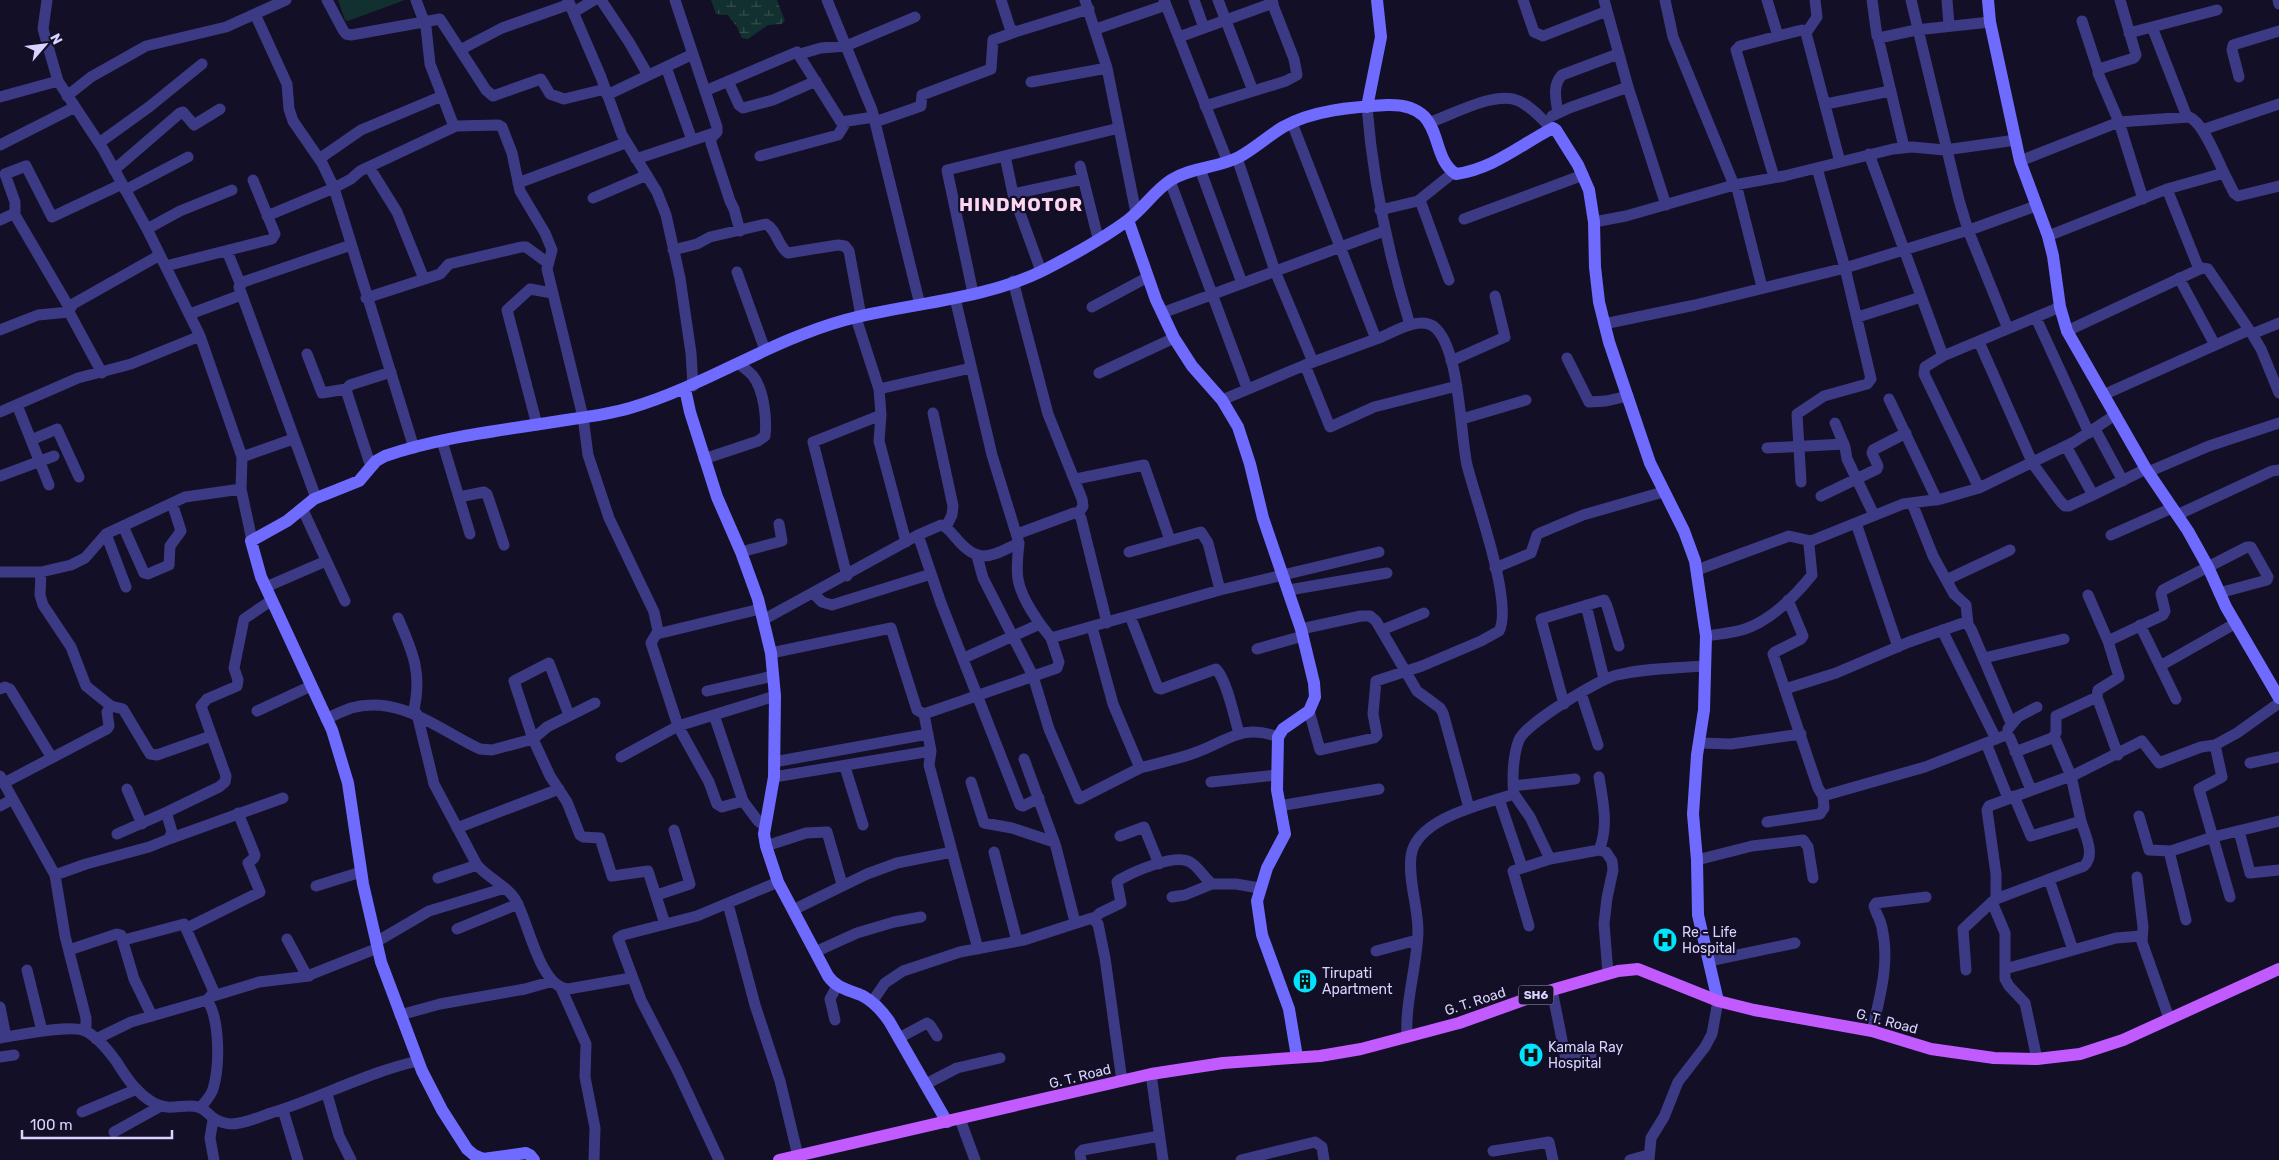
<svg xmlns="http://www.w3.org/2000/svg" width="2279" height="1160" font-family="Rubik,sans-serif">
	<defs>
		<pattern id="wetland-marsh" width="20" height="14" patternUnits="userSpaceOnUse" patternTransform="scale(1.25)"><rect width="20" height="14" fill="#12302f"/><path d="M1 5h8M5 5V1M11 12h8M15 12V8" fill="none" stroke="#344d4e"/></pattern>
	</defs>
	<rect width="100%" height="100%" fill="#130f26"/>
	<path fill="url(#wetland-marsh)" d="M 711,0 L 777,0 L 785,21 L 781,24 L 768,25 L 748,39 L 742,38 L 737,27 L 728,15 L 716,14 Z"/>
	<path fill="#12302f" d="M 338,0 L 405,0 L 348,21 L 345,20 Z"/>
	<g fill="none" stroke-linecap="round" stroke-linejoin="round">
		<path stroke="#3d3a85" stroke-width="11" d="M 47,0 L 43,29 L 58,81 L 103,149 L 147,229 L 200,336 L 242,457 L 241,489 L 252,540
			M 327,0 L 343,30 L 346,34 L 351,35 L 440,19 L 486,90 L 493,96 L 541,79 L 550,94 L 564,99 L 605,89
			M 416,0 L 426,27 L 430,64 L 453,124 L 456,126 L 498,125 L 502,127 L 512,153 L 520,191 L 545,233 L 552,250 L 547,269 L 583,417 L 588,455 L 609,518 L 654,612 L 658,631 L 651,643 L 678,726 L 709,782 L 717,804 L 722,807 L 743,801 L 758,821 L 765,826
			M 568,0 L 601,77 L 622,135 L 657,192 L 666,215 L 680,278 L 691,353 L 693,386
			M 601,0 L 629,42 L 648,75
			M 675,0 L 717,127 L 717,132 L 711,138 L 711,143 L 730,201 L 734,209 L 740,231
			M 827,0 L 872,110 L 920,305
			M 1001,0 L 1010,28 L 1015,32 L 1089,9
			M 1085,0 L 1107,68 L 1136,213
			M 1164,0 L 1227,160
			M 1194,0 L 1204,28
			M 1218,0 L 1253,91
			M 1523,0 L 1534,32 L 1543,36 L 1607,11
			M 1604,0 L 1628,87 L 1666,205
			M 1665,0 L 1673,37 L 1734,185
			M 1767,0 L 1778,36 L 1802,30 L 1806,33 L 1840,162
			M 1872,0 L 1877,36 L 1879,38 L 1916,30 L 1990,22
			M 1911,0 L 1959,200 L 1968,230 L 2008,329
			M 1947,0 L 1949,25
			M 2120,0 L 2136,55 L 2134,58 L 2099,69 L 2098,73 L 2119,122 L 2143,199
			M 2278,0 L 2279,4
			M 574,12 L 594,0
			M 255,14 L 287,84 L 289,109 L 293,121 L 322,163 L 334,188 L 414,448
			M 2082,21 L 2098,70
			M 2152,27 L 2187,117
			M 1096,29 L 1166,5
			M 1806,33 L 1817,17 L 1815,0
			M 2129,33 L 2217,10
			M 1179,37 L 1273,3
			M 1878,37 L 1904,147
			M 460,50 L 502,28 L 570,4
			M 800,54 L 821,48 L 846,46 L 915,17
			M 666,67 L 692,140
			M 2239,77 L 2232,50 L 2233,45 L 2279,31
			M 728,81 L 739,105 L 743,108 L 773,100 L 816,81
			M 1031,82 L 1107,68
			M 705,91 L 797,52 L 841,122 L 874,117
			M 607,95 L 693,54
			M 67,96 L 91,77 L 146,46 L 226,27 L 286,0
			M 0,97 L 58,81
			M 1826,104 L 1890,91
			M 1205,106 L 1286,81 L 1297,75 L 1294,59 L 1271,0
			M 1367,107 C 1373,182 1388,253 1410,325
			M 1558,113 C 1556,100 1552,85 1562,75 L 1618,54
			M 1552,116 L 1569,108 L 1628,87
			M 875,122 L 921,106 L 922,95 L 991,69 L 993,40 L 1015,32
			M 1431,122 C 1454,114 1496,90 1519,101 C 1532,107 1542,119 1552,129
			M 1292,123 L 1376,339 C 1391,334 1417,316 1433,326 C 1460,345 1460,434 1467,465 C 1475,498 1514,604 1499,631 L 1481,641 L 1422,666 L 1376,681 L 1373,714 L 1377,735 L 1374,738 L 1320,750 L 1309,711
			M 2202,130 L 2279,104
			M 99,143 L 149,107 L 202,64
			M 0,145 L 75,107
			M 1869,154 L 1943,356 L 2060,307
			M 760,156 L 838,135 L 846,122
			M 1005,156 L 1013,194 L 1041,271
			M 1237,158 L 1275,271 L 1313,362
			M 319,159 L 361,130 L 442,96
			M 636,159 L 717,132
			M 2020,161 L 2119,122 L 2189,117 C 2203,122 2217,159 2224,173
			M 1080,166 L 1098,238
			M 369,167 L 397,212 L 424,279
			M 1200,169 L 1242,283
			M 114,170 L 180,113 L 183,112 L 194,125 L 220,109
			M 1774,177 L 1736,50 L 1740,46 L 1778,36
			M 1170,181 L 1247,388
			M 518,183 L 625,143
			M 1736,184 L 1762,287
			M 2167,189 L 2199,269
			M 125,190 L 188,157
			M 1013,194 L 1083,179
			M 593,198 L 647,175
			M 1420,200 L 1449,280
			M 1380,210 L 1418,201 L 1453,173
			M 267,216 L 334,188 L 351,179 L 360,171 L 456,126
			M 1464,219 L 1583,175
			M 0,220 L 15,213
			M 1594,222 L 1626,216 L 1734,185 L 1784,176 L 1893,149 L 1912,147 L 1945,150 L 2016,140
			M 147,229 L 180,211 L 232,190
			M 2048,236 L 2167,189 L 2224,173 L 2234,193 L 2238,196 L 2279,186
			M 673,250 L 697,244 L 710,237 L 766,224 C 777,230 778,247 788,253 L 838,245 L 845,246 L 849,251 L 861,316
			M 227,251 L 240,283
			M 166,266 L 272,239 L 275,234 L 253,180
			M 737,272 L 765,350
			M 2179,278 L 2215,345
			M 1013,281 L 1048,414 L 1082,499 L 1083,506 L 1078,514
			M 973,293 L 947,170 L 1119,128
			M 366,298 L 440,274 L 449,264 L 521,247 L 526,247 L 548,263
			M 955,298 L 992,455 L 1019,543
			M 1092,307 L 1148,277
			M 70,309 L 15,215 L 15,202 L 5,174 L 26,166 L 52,217 L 122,184
			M 68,312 L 73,304 L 160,255
			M 1162,313 L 1384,231
			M 190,314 L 241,295
			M 1858,317 L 1921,297
			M 856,318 L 879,389 L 881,415 L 879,441 L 906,542
			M 2036,318 L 2089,433
			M 1604,324 L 1695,305 L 1845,268 L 1975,228 L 2036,206
			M 0,330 L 38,315 L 69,312 L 102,373
			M 2067,331 L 2202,268 L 2208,269 L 2252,334 L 2279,323
			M 2252,334 L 2261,349 L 2279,393
			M 1979,342 L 2033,464 L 2060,501 L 2065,506 L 2069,506 L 2093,495
			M 307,354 L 322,393 L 346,389
			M 1943,356 L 1925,367 L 1924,374 L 1979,488
			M 1567,358 L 1589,402 L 1606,401 L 1628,396
			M 1451,361 L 1505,337 L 1495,296
			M 1305,365 L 1330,427 L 1374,407 L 1457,386
			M 1099,373 L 1174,338
			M 879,389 L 971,368
			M 2103,395 L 2249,330
			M 1889,399 L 1937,500
			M 1222,400 L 1305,365 L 1376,339
			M 17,405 L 49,485
			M 0,412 L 78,378 L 131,364 L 200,336
			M 933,413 L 953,506 L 952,515 L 946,527
			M 1462,419 L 1526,400
			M 1835,423 L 1845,447 L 1847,459 L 1874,515
			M 537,425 L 507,310 L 530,289 L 552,293
			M 2095,429 L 2123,481
			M 31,440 L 57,429 L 79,477
			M 442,441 L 470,534
			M 2066,446 L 2093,495 L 2146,469
			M 1767,448 L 1844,444
			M 242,457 L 293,439
			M 704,459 L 758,441 L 765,436 C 767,419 764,390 753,376 C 749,371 743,367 738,363
			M 371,467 L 346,390 L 350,385 L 391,372
			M 2148,472 L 2209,446 L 2279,423
			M 0,476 L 54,456
			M 1076,479 L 1144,465 L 1170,540
			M 1801,482 L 1797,414 L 1824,396 L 1867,384 L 1871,379 L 1845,268 L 1817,168
			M 1821,496 L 1877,469 L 1878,466 L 1872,453 L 1873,450 L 1906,433
			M 459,497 L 484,492 L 487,494 L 504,545
			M 316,498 L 239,287 L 243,282 L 351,245
			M 1912,503 L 1933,556 L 1954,594 L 1966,605 L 1968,624
			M 302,508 L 345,601
			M 2177,515 L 2272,471 L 2279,470
			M 1856,523 L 1898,647
			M 123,526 L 144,573 L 148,574 L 169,565 L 170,546 L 181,531 L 172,503
			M 106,534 L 126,587
			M 1017,534 L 1074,513 L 1078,514 L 1081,518 L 1107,623
			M 918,535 L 941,603 L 1020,805 L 1023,806 L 1039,798
			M 2111,535 L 2172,508
			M 741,552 L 782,541 L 779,524
			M 1129,552 L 1201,532 L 1208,543 L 1220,590
			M 977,556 L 983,578 L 1033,676 L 1049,729 L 1079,799 L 1140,768 L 1113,704 L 1092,627
			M 1495,568 L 1531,553 L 1537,535 L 1540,533 L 1583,515 L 1663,492
			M 1697,570 L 1789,536 L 1811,541
			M 0,572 L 41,572 L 71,565 L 85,558 L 106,534 L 185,497 L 241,489
			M 41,572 L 40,595 L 43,605 L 71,647 L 86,686 L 111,706 L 123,709 L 150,754 L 157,755 L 211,736
			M 847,576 L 813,442 L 881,415
			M 1946,580 L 2010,550
			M 266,587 L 326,561
			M 1289,590 L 1387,573
			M 813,593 L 822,602 L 832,605 L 931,574
			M 2088,595 L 2108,641
			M 1788,600 L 1803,636 L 1801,639 L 1775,652 L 1773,654 L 1818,788 L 1823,796 L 1925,767 L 2006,735 L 2010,738 L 2031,790
			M 1586,605 L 1604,679
			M 1130,616 L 1158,688 L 1161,689 L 1216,669 C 1227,680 1234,717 1239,733
			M 398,618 C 413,652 423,675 413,713
			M 763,620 L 918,535 L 941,525 C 948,527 951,533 956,538 C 979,566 991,556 1019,543 C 1018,555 1016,568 1018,579 C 1021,598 1039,624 1051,638 L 1220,590 L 1379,552
			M 2140,625 L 2176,699
			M 1301,629 L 1361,616 L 1370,616 L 1376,621 L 1417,691 L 1440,708 L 1443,713 L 1469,808
			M 1382,630 L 1424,613
			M 1942,630 L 1996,739
			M 657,634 L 760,609
			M 1706,636 C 1719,634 1733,633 1745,629 C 1771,620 1795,596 1812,575 L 1809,545 L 1811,541 L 1903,504 L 1941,499 L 1979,488 L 2074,442 L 2115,415
			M 1257,649 L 1303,636
			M 771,653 L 891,628 L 917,710 L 924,714
			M 964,658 L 1040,624
			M 1984,658 L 2064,639
			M 2160,666 L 2236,623
			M 0,689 L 5,687 L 10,689 L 52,758
			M 1785,689 L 1836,673 L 1909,642 L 1966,622 L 1971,629 L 2011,723
			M 707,691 L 773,676
			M 1581,693 L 1598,745
			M 1564,704 L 1541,619 L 1604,600 L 1607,606 L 1619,646
			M 257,711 L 311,686
			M 417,714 L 434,784 L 477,865 C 488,878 506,885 515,899 C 528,919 539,987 568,989 L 631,978
			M 569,715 L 549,663 L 514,681 L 533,739 L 547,727 L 595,703
			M 714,715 L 743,801
			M 326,719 C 334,715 343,711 351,708 C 400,694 439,730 480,749 L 492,750 L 533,739 L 550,776 L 567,802 L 580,835 L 583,837 L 600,838 L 612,876 L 648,871 L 665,924
			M 2008,729 L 2018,717 L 2037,707
			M 1699,743 L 1731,744 L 1801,734
			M 1986,743 L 2008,798
			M 2015,752 L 2052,738 L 2056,733 L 2056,716 L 2097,697
			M 2118,755 L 2097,697 L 2098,690 L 2119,677 L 2108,641 L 2163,615 L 2165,611 L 2161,594 L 2163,590 L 2247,547 L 2251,547 L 2268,577 L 2267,580 L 2219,593
			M 621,757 L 678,726 L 775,696
			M 1024,759 L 1056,847 L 1075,922
			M 774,762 L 928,734
			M 2250,763 L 2279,757
			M 845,767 L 863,825
			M 1140,768 C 1159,763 1179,759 1197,752 C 1228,741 1242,723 1278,737
			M 0,776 L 55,875 L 65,936 L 86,1018 L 86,1026 L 82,1030
			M 774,777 L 931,751
			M 971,782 L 984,823 L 1012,828 L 1054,842
			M 1211,782 L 1276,775
			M 4,783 L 107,729 L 109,726 L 107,712 L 111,706
			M 1513,786 L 1575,779
			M 127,789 L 142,824
			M 2014,796 L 2031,836 L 2081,821 L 2071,776 L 2054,736
			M 1499,799 L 1522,867
			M 0,806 L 13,799
			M 1279,806 L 1379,789
			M 2139,816 L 2149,850 L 2171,851
			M 1767,822 L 1820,814 L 1824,808 L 1823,796
			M 457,828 L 559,789
			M 2239,831 L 2250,873 L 2279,870
			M 117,834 L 167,812
			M 1120,836 L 1144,827 L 1159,864
			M 169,839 L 283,798
			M 766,846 L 806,833 L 827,832 L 842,884
			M 1599,850 C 1609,826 1603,802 1599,777
			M 994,852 L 1017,941
			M 1697,860 L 1752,846 L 1803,840 L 1808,847 L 1813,878
			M 55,875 L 86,864 L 149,847 L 169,839 L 172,832 L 167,815 L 169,811 L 219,787 L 225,782 L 226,776 L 201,706 L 207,699 L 237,686 L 238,680 L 234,668 L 244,619 L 272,600
			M 2137,877 L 2143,927 L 2142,942 L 2169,1018
			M 438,878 L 477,865
			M 2049,879 L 2073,950
			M 316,886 L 361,872
			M 657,895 L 690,884 L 674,830
			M 1172,897 L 1185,895 L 1212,884
			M 2230,897 L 2199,789 L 2222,777 L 2215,745 L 2237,733 L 2279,703
			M 1996,899 L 1996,874 L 1987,810 L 1989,806 L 2076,774 L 2142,741 L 2159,763 L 2201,747 L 2215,745
			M 728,904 L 755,1005 L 780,1081 L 798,1156
			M 793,910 L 867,874 L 897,863 L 952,852
			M 1094,919 L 1100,913 L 1121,903 L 1117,882 L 1119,880 C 1133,872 1175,853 1190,862 C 1199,867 1204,878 1212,884 L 1236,884 L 1259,888
			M 2186,920 L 2170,855 L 2171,851 L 2213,837 L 2279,821
			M 1529,926 L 1513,871 L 1550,859
			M 187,928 L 260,892 L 248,863 L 254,858 L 255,855 L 238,813
			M 457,929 L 518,904
			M 287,939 L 307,976 L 378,948
			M 124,940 L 184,924 L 214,992 L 207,1000
			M 376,942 L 429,911 L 505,888
			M 978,949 L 929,765 L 931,751 L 924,714 L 1057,668 L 1059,662 L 1051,638
			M 69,950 L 117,934 L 121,935 L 134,979 L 152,1016
			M 1376,951 L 1417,940
			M 815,952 L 857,933 L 894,922 L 921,917
			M 1709,961 L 1795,943
			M 2005,969 L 2116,938 L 2141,936
			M 27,970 L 42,1031
			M 1966,970 L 1963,929 L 1992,902
			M 1608,973 L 1604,924 L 1607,898 L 1613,870 L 1612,861 L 1606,852 L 1599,850 L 1550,859 L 1530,817 L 1514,794 C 1512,778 1513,755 1519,740 C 1525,724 1599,679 1617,675 C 1646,668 1676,668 1705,666
			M 561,988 L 586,1044 L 585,1077 L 595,1128 L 594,1160
			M 1552,990 L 1566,1060 L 1591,1055
			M 210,997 L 259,982 L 309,976
			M 872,1002 L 885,983 L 903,971 L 960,952 L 1024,940 L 1092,918 L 1098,924 L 1105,958 L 1122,1081
			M 0,1007 L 6,1037
			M 400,1015 L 440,1004 L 525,989 L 553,981
			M 835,1020 L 830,999 L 837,986
			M 1872,1031 C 1880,996 1890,963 1882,928 C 1881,920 1876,914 1874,906 L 1876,903 L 1926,897
			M 1407,1037 C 1405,1001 1417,967 1418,931 C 1418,906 1408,881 1411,856 C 1416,818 1484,804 1514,794
			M 0,1038 C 19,1035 66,1025 83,1030 C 96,1035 108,1050 116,1061 C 126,1077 137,1094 154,1103 C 169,1112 184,1103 198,1107 C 211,1111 209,1122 231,1124 C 244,1124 259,1117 271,1113 C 320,1098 368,1072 418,1061
			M 899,1038 L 927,1023 L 930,1025 L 937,1036
			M 96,1039 L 131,1022 L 207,1000 C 220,1019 220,1066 213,1089 C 211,1096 205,1102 200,1108
			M 0,1057 L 14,1055
			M 2037,1059 L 2025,1003 L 2009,986 L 2005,979 L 2005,933 L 1992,902 L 1996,899 L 2084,866 C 2096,855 2085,835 2081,821
			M 1151,1074 L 1163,1160
			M 926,1084 L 957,1068 L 1000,1058
			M 327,1094 L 339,1136 L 351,1160
			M 283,1110 L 298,1160
			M 82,1112 L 137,1089
			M 960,1119 L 975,1160
			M 213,1120 L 210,1138 L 214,1160
			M 114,1132 L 161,1106
			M 1493,1151 L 1549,1142 L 1553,1160
			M 719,1160 L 677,1070 L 641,1000 L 618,938 L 623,935 L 697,916 L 778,882
			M 1081,1160 L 1080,1153 L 1083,1150 L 1159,1136
			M 1241,1160 L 1315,1142 L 1322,1147 L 1324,1160
			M 1630,1160 L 1648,1155
			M 1649,1160 L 1651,1138 L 1664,1117 L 1678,1082 L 1705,1047 L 1712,1034 L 1718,1001"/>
		<path stroke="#6f6bff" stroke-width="12" d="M 1988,0 L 1990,22 L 2020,161 L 2048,236 L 2053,256 L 2060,307 L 2067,331 L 2146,469 L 2188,531 L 2208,567 L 2226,607 L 2279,698
			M 1367,107 L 1381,37 L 1377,0
			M 1128,220 L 1156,300 L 1174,338 L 1192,366 L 1222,400 L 1238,427 L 1250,464 L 1263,518 L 1301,629 L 1314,683 L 1315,697 L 1309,711 L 1283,729 L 1278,737 L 1277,790 L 1285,834 L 1267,868 L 1257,901 L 1262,935 L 1289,1009 L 1297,1057
			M 685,389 L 690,412 L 717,497 L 741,552 L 758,599 L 771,653 L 775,696 L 774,777 L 764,834 L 766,846 L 778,882 L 828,976 C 837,989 850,990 863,996 C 874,1002 882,1011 889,1021 L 947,1122
			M 534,1160 L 530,1155 L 526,1153 L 483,1159 L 474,1155 L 467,1149 L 442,1110 L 422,1071 L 381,962 L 363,884 L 348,783 L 332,730 L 261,577 L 251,541 L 287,521 L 314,499 L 359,481 L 376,461 L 385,456 C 443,436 506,430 566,420 C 587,417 610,414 630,408 C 705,386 769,341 845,320 C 909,303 986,300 1046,269 C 1073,255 1104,238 1128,220 C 1144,208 1154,191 1171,180 C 1192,167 1218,168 1239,157 C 1254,149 1268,136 1283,127 C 1313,110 1353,107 1387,105 C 1448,103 1427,156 1456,174 C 1493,169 1520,145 1553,128 L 1556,130 L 1578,165 L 1589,190 L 1594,222 L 1595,267 L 1599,302 L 1609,342 L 1650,463 L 1684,531 L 1695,561 L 1706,636 L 1704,710 L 1697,755 L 1693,814 L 1697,860 L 1698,915 L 1718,1001"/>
		<path stroke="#c25bff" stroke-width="12" d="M 779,1160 L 1151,1074 L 1223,1063 L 1320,1056 L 1361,1049 L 1459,1023 L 1552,990 L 1618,971 L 1638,969 L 1718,1001 L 1754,1010 L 1872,1031 L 1931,1049 L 1994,1058 L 2037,1059 L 2080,1054 L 2123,1040 L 2279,969"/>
	</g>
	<defs>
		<symbol id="hospital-disc" viewBox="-11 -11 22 22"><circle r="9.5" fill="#00e5ff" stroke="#130f26"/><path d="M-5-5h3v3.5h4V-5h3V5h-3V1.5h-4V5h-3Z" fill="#111"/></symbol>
		<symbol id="building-disc" viewBox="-11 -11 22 22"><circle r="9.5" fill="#00e5ff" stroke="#130f26"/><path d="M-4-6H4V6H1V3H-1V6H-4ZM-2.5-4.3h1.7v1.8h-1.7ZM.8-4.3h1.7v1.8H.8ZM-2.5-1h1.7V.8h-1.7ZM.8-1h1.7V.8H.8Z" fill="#111"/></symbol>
	</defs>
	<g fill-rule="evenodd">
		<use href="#hospital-disc" x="1651" y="926" width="28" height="28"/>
		<use href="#building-disc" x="1291" y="967" width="28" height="28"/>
		<use href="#hospital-disc" x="1517" y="1041" width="28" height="28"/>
	</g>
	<g text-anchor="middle" stroke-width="4.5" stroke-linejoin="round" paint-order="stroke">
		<rect fill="#130f26" stroke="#9e99be" stroke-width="1" x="1518.5" y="985.5" width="35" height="19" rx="4"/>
		<g font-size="12" font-weight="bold" fill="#d9d4ff">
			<text x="1536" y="999">SH6</text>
		</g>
		<g font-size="14" fill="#d9d4ff" stroke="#130f26" text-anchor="start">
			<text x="1682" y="937">Re - Life<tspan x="1682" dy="16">Hospital</tspan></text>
			<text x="1322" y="978">Tirupati<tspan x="1322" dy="16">Apartment</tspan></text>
			<text x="1548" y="1052">Kamala Ray<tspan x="1548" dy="16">Hospital</tspan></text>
		</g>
		<g font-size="14" fill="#d9d4ff" stroke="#130f26">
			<text transform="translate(1475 1001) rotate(-18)" y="5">G. T. Road</text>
			<text transform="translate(1887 1021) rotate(15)" y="5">G. T. Road</text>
			<text transform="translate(1080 1076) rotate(-14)" y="5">G. T. Road</text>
		</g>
		<g font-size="19" font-weight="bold" letter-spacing="1" fill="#ffd6f0" stroke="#130f26">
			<text x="1021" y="211">HINDMOTOR</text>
		</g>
	</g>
	<g transform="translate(45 45) rotate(62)" stroke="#130f26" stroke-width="4" paint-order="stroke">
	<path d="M0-4L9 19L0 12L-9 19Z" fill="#d9d4ff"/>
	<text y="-8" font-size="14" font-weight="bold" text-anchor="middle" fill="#d9d4ff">N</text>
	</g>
	<path d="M22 1130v8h150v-8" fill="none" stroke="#d9d4ff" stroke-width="2.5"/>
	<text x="30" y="1130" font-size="15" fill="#d9d4ff" stroke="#130f26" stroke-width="4" paint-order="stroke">100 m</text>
</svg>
